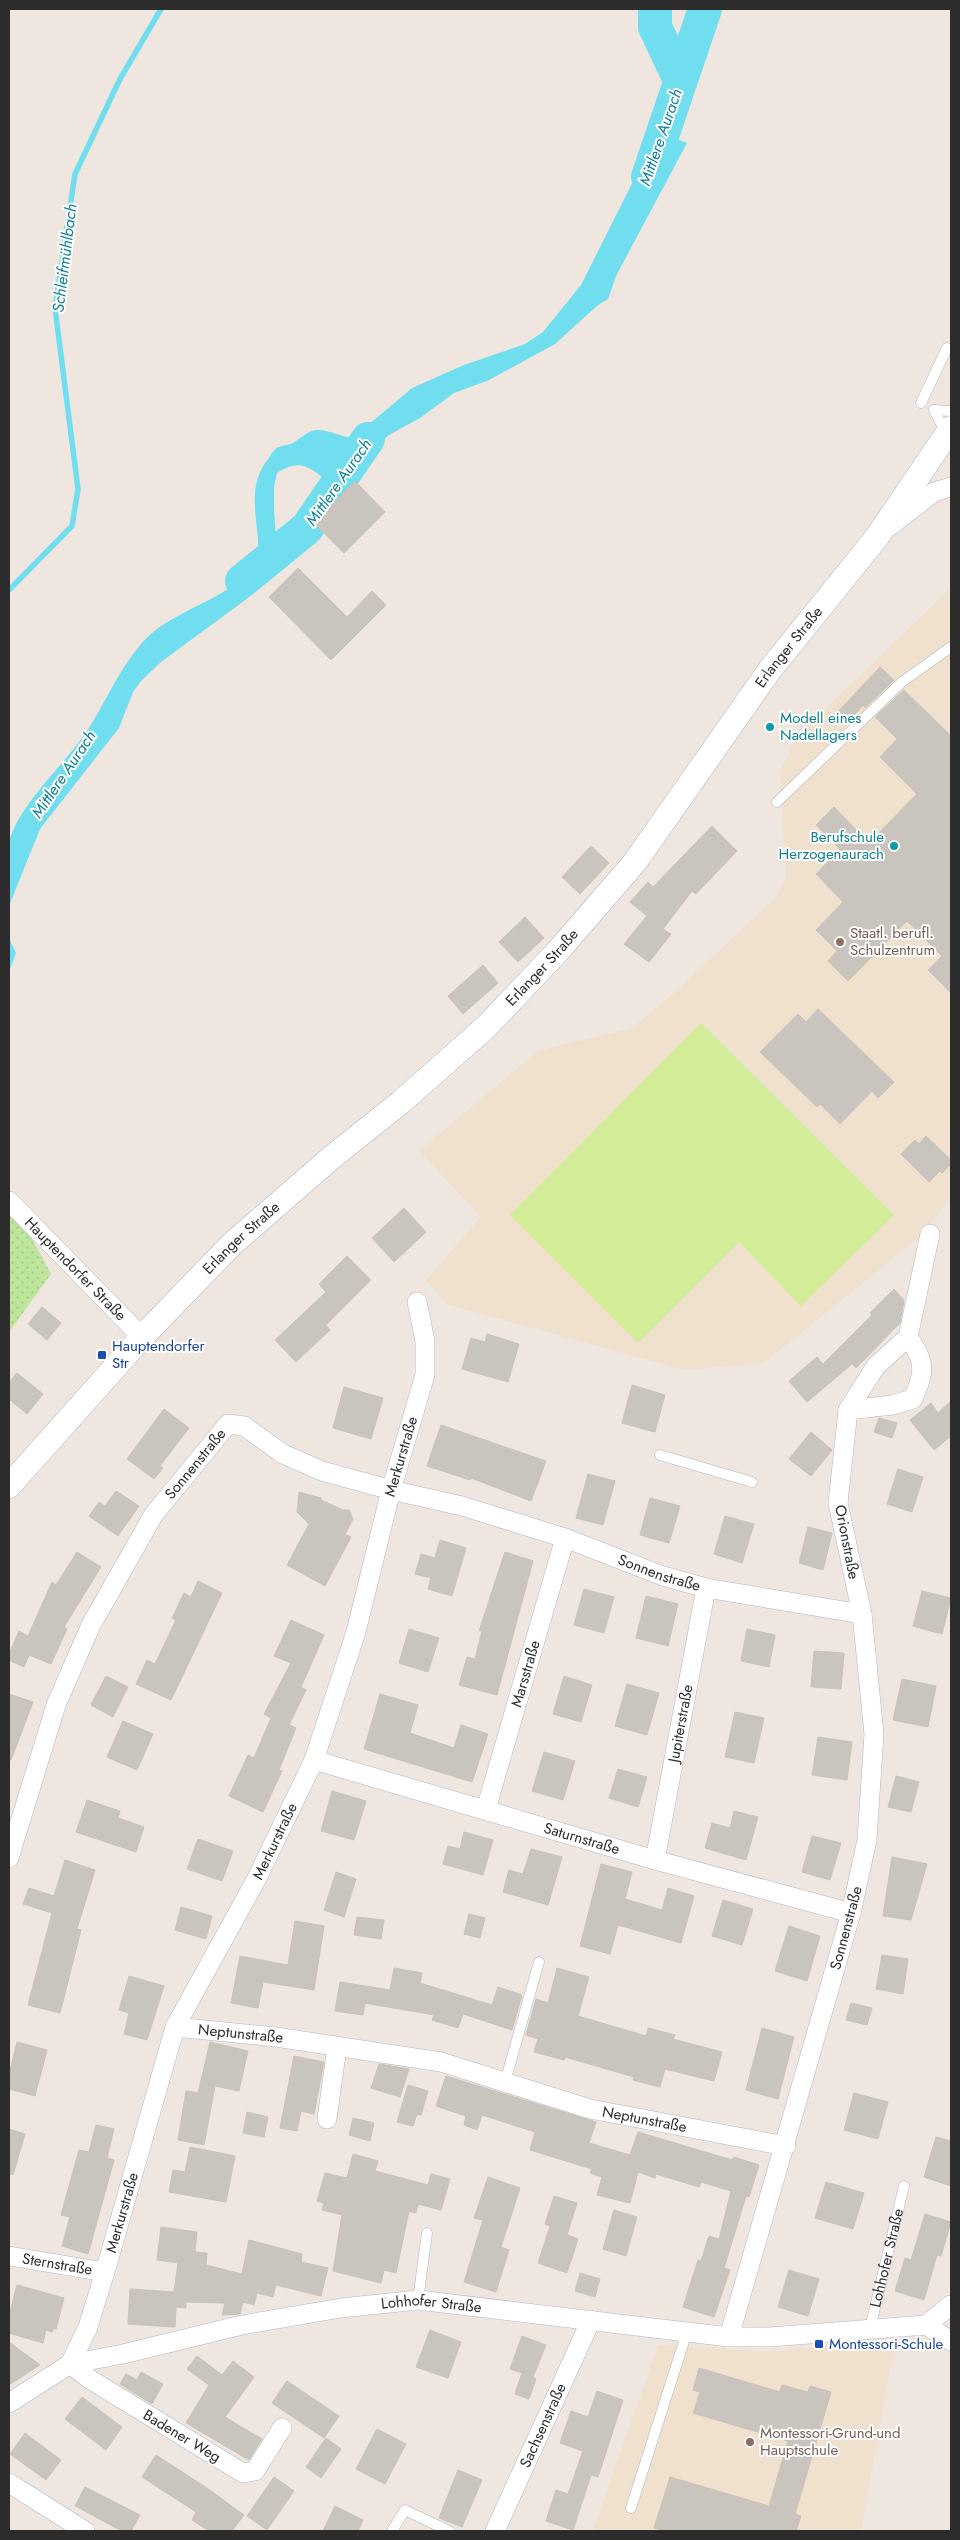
<svg xmlns="http://www.w3.org/2000/svg" width="960" height="2540" font-family="Jost,sans-serif">
	<defs>
		<pattern id="grass-dots" width="8" height="8" patternUnits="userSpaceOnUse" patternTransform="scale(1.25)"><rect width="8" height="8" fill="#bde59b"/><path d="M2 2h.1M6 6h.1" fill="none" stroke="#a3c586" stroke-width="1.8" stroke-linecap="round"/></pattern>
	</defs>
	<rect width="100%" height="100%" fill="#eee6df"/>
	<path fill="#efe1ce" d="M 951,588 L 951,1196 L 923,1234 L 764,1363 L 684,1370 L 446,1304 L 426,1280 L 481,1217 L 419,1151 L 538,1051 L 632,1028 L 680,988 L 777,896 L 786,877 L 780,772 L 797,736 Z
		M 865,2342 L 894,2348 L 861,2531 L 593,2531 L 658,2345 L 768,2352 Z"/>
	<path fill="url(#grass-dots)" d="M 9,1213 L 29,1233 L 51,1274 L 9,1332 Z"/>
	<path fill="#d2ec97" d="M 701,1023 L 894,1215 L 801,1306 L 739,1242 L 638,1343 L 510,1215 Z"/>
	<path fill="#71def0" d="M 658,132 L 687,143 L 616,276 L 608,299 L 598,305 L 555,344 L 489,380 L 454,393 L 420,418 L 389,435 L 364,456 L 353,471 L 330,483 C 309,467 301,458 277,473 L 274,487 L 274,510 L 278,564 L 266,581 L 248,598 L 161,662 L 141,681 L 133,692 L 119,728 L 40,829 L 9,906 C 9,888 5,859 9,842 C 19,804 66,763 87,731 C 108,699 123,659 152,633 C 179,610 228,597 251,570 C 272,545 237,495 269,458 C 271,454 275,448 279,447 C 283,445 289,445 293,443 C 300,439 307,431 316,430 C 327,429 342,437 353,438 L 412,388 L 464,365 L 525,344 L 543,332 L 581,285 Z
		M 9,938 L 16,953 L 9,972 Z"/>
	<g fill="none" stroke-linecap="round" stroke-linejoin="round">
		<path stroke="#71def0" stroke-width="5.5" d="M 9,590 L 72,526 L 78,489 L 55,308 L 75,174 L 120,79 L 161,9"/>
		<path stroke="#71def0" stroke-width="34" d="M 655,9 L 655,27 L 680,80
			M 648,177 L 705,9
			M 242,581 L 307,528 L 368,439"/>
	</g>
	<path fill="#c9c4bd" stroke="#cac1b8" d="M 355,481 L 385,512 L 344,553 L 314,523 Z
		M 298,568 L 347,617 L 372,591 L 386,605 L 331,660 L 269,597 Z
		M 880,667 L 894,680 L 865,708 L 863,705 L 845,725 L 835,715 Z
		M 904,690 L 951,736 L 951,993 L 928,970 L 942,956 L 907,921 L 848,981 L 828,961 L 837,951 L 816,930 L 843,902 L 816,874 L 840,849 L 816,825 L 834,807 L 869,843 L 917,794 L 880,757 L 897,739 L 875,717 Z
		M 712,826 L 737,851 L 696,894 L 692,891 L 663,929 L 671,934 L 649,962 L 624,944 L 647,916 L 630,902 L 648,882 L 653,887 Z
		M 591,846 L 609,863 L 580,894 L 562,877 Z
		M 525,917 L 544,938 L 518,962 L 499,942 Z
		M 483,965 L 498,983 L 463,1014 L 448,996 Z
		M 818,1009 L 894,1082 L 878,1098 L 872,1091 L 840,1124 L 820,1104 L 817,1107 L 760,1052 L 798,1014 L 806,1022 Z
		M 926,1136 L 951,1160 L 951,1164 L 942,1173 L 940,1171 L 929,1182 L 901,1154 L 915,1140 L 919,1144 Z
		M 404,1208 L 426,1232 L 394,1262 L 372,1238 Z
		M 347,1256 L 371,1280 L 326,1325 L 330,1330 L 296,1362 L 275,1340 L 326,1292 L 319,1284 Z
		M 894,1289 L 904,1300 L 900,1323 L 856,1368 L 852,1364 L 807,1402 L 789,1381 L 817,1357 L 823,1364 L 872,1315 L 870,1313 Z
		M 42,1307 L 61,1323 L 47,1340 L 28,1324 Z
		M 487,1334 L 519,1344 L 508,1382 L 462,1369 L 471,1338 L 485,1342 Z
		M 17,1373 L 43,1394 L 27,1414 L 9,1399 L 9,1382 Z
		M 632,1385 L 665,1395 L 655,1432 L 622,1423 Z
		M 344,1387 L 383,1398 L 371,1439 L 333,1428 Z
		M 951,1401 L 951,1436 L 934,1450 L 910,1420 L 931,1403 L 938,1413 Z
		M 164,1409 L 189,1428 L 160,1466 L 163,1468 L 154,1479 L 127,1459 Z
		M 879,1418 L 897,1423 L 892,1438 L 874,1432 Z
		M 441,1425 L 546,1461 L 531,1501 L 471,1478 L 470,1480 L 427,1466 Z
		M 811,1432 L 832,1450 L 811,1476 L 789,1459 Z
		M 898,1469 L 923,1477 L 912,1512 L 887,1504 Z
		M 588,1474 L 615,1481 L 603,1525 L 576,1518 Z
		M 116,1491 L 139,1506 L 118,1536 L 89,1516 L 99,1502 L 105,1506 Z
		M 299,1492 L 321,1498 L 321,1500 L 343,1510 L 349,1510 L 353,1519 L 345,1534 L 351,1537 L 325,1586 L 287,1565 L 309,1524 L 297,1512 Z
		M 650,1498 L 680,1506 L 669,1543 L 640,1535 Z
		M 725,1516 L 754,1524 L 742,1563 L 714,1554 Z
		M 808,1527 L 832,1533 L 823,1570 L 799,1563 Z
		M 440,1540 L 466,1548 L 452,1596 L 428,1589 L 431,1578 L 415,1574 L 421,1554 L 435,1558 Z
		M 77,1552 L 101,1567 L 64,1627 L 67,1629 L 51,1664 L 29,1655 L 24,1667 L 9,1660 L 9,1654 L 19,1631 L 28,1636 L 52,1582 L 56,1585 Z
		M 505,1552 L 533,1561 L 497,1695 L 459,1685 L 467,1657 L 475,1659 L 482,1631 L 479,1631 Z
		M 198,1581 L 222,1593 L 171,1700 L 136,1684 L 147,1660 L 155,1664 L 176,1620 L 172,1618 L 184,1593 L 191,1597 Z
		M 584,1589 L 614,1597 L 604,1633 L 574,1625 Z
		M 922,1591 L 951,1598 L 942,1634 L 913,1626 Z
		M 646,1596 L 678,1604 L 668,1646 L 636,1638 Z
		M 291,1620 L 324,1635 L 301,1687 L 306,1690 L 289,1725 L 296,1728 L 279,1770 L 282,1771 L 263,1812 L 229,1796 L 248,1755 L 254,1758 L 271,1718 L 264,1714 L 291,1663 L 274,1656 Z
		M 409,1629 L 439,1638 L 428,1672 L 399,1663 Z
		M 747,1629 L 775,1635 L 769,1667 L 741,1661 Z
		M 814,1651 L 844,1653 L 841,1689 L 811,1687 Z
		M 106,1676 L 128,1687 L 113,1717 L 91,1705 Z
		M 564,1676 L 592,1685 L 581,1722 L 553,1714 Z
		M 902,1679 L 936,1686 L 928,1727 L 893,1720 Z
		M 627,1684 L 659,1693 L 647,1735 L 615,1726 Z
		M 9,1694 L 33,1702 L 11,1760 L 9,1760 Z
		M 380,1694 L 418,1705 L 410,1733 L 454,1748 L 461,1725 L 488,1734 L 472,1782 L 364,1749 Z
		M 735,1712 L 764,1718 L 754,1763 L 725,1757 Z
		M 123,1721 L 153,1734 L 137,1770 L 107,1757 Z
		M 818,1737 L 852,1742 L 847,1780 L 812,1775 Z
		M 544,1752 L 575,1761 L 563,1800 L 532,1791 Z
		M 618,1769 L 647,1777 L 638,1807 L 609,1798 Z
		M 896,1776 L 919,1782 L 911,1812 L 888,1807 Z
		M 332,1791 L 366,1801 L 354,1840 L 321,1831 Z
		M 87,1800 L 120,1811 L 118,1818 L 144,1827 L 136,1852 L 76,1832 Z
		M 734,1811 L 758,1817 L 746,1860 L 705,1848 L 712,1823 L 730,1828 Z
		M 464,1832 L 493,1840 L 483,1875 L 443,1864 L 448,1846 L 460,1849 Z
		M 812,1836 L 841,1843 L 830,1880 L 802,1872 Z
		M 198,1839 L 233,1851 L 222,1881 L 187,1869 Z
		M 531,1849 L 562,1857 L 548,1905 L 503,1892 L 509,1870 L 523,1874 Z
		M 892,1857 L 927,1864 L 911,1920 L 883,1916 Z
		M 65,1860 L 95,1870 L 77,1929 L 81,1930 L 60,2013 L 28,2005 L 52,1913 L 23,1904 L 29,1888 L 54,1896 Z
		M 601,1864 L 632,1872 L 625,1899 L 662,1910 L 668,1888 L 694,1896 L 681,1943 L 618,1925 L 610,1954 L 580,1946 Z
		M 336,1872 L 356,1879 L 344,1917 L 324,1910 Z
		M 723,1900 L 753,1909 L 742,1945 L 712,1936 Z
		M 181,1907 L 212,1916 L 206,1939 L 175,1930 Z
		M 469,1914 L 485,1918 L 480,1938 L 464,1934 Z
		M 357,1917 L 384,1920 L 381,1939 L 354,1935 Z
		M 295,1921 L 324,1926 L 314,1990 L 263,1982 L 258,2008 L 231,2003 L 240,1956 L 288,1965 Z
		M 789,1926 L 820,1936 L 807,1981 L 775,1971 Z
		M 882,1955 L 908,1959 L 903,1994 L 876,1989 Z
		M 394,1968 L 422,1973 L 420,1983 L 492,2005 L 498,1987 L 522,1995 L 512,2030 L 463,2014 L 458,2028 L 432,2020 L 434,2015 L 365,2003 L 363,2015 L 335,2011 L 340,1982 L 390,1990 Z
		M 557,1968 L 589,1977 L 578,2016 L 646,2036 L 648,2028 L 675,2035 L 673,2039 L 722,2052 L 714,2081 L 665,2069 L 660,2087 L 633,2080 L 634,2077 L 565,2057 L 564,2060 L 534,2052 L 538,2039 L 526,2035 L 536,1999 L 548,2003 Z
		M 129,1976 L 164,1986 L 147,2040 L 124,2034 L 129,2013 L 119,2010 Z
		M 851,2003 L 872,2008 L 867,2025 L 846,2020 Z
		M 762,2028 L 794,2037 L 778,2099 L 746,2090 Z
		M 17,2042 L 47,2050 L 35,2096 L 9,2089 L 9,2075 Z
		M 210,2042 L 248,2051 L 239,2091 L 215,2086 L 204,2145 L 178,2140 L 186,2091 L 198,2093 Z
		M 294,2056 L 324,2062 L 314,2114 L 301,2111 L 297,2131 L 280,2128 Z
		M 379,2064 L 409,2069 L 400,2097 L 371,2088 Z
		M 446,2076 L 596,2122 L 589,2143 L 630,2155 L 638,2132 L 732,2160 L 734,2157 L 759,2165 L 749,2197 L 746,2196 L 724,2268 L 730,2270 L 714,2317 L 683,2307 L 698,2260 L 701,2261 L 709,2236 L 719,2239 L 731,2191 L 701,2182 L 699,2187 L 656,2174 L 655,2178 L 638,2172 L 630,2203 L 597,2195 L 602,2177 L 590,2173 L 592,2169 L 530,2150 L 535,2132 L 482,2115 L 477,2130 L 464,2125 L 466,2116 L 436,2106 Z
		M 408,2085 L 428,2091 L 421,2115 L 417,2114 L 413,2126 L 397,2122 Z
		M 854,2093 L 888,2102 L 878,2139 L 844,2130 Z
		M 247,2112 L 268,2117 L 264,2137 L 243,2133 Z
		M 353,2118 L 374,2123 L 370,2141 L 349,2135 Z
		M 96,2125 L 114,2129 L 107,2158 L 114,2160 L 88,2254 L 62,2246 L 70,2217 L 61,2215 L 79,2150 L 89,2152 Z
		M 9,2129 L 25,2134 L 13,2175 L 9,2174 Z
		M 936,2137 L 951,2141 L 951,2186 L 924,2177 Z
		M 190,2147 L 235,2156 L 226,2202 L 169,2192 L 173,2170 L 185,2172 Z
		M 353,2154 L 378,2161 L 375,2171 L 428,2185 L 431,2174 L 450,2179 L 441,2210 L 418,2204 L 416,2213 L 409,2211 L 396,2273 L 384,2270 L 381,2283 L 333,2271 L 342,2215 L 322,2210 L 324,2203 L 317,2201 L 325,2173 L 347,2178 Z
		M 488,2177 L 520,2188 L 501,2247 L 509,2250 L 496,2292 L 464,2282 L 483,2220 L 474,2218 Z
		M 826,2182 L 864,2193 L 853,2229 L 815,2218 Z
		M 554,2196 L 577,2203 L 567,2235 L 578,2239 L 567,2273 L 538,2263 L 550,2226 L 545,2224 Z
		M 614,2210 L 637,2217 L 626,2256 L 603,2249 Z
		M 925,2214 L 951,2222 L 941,2256 L 937,2255 L 924,2300 L 895,2291 L 905,2258 L 911,2260 Z
		M 161,2227 L 197,2232 L 195,2252 L 207,2253 L 206,2265 L 242,2274 L 249,2240 L 302,2254 L 301,2262 L 328,2268 L 321,2296 L 276,2285 L 273,2297 L 257,2293 L 254,2305 L 243,2302 L 240,2314 L 222,2315 L 225,2303 L 186,2302 L 186,2308 L 176,2307 L 175,2327 L 128,2324 L 130,2289 L 174,2292 L 178,2263 L 157,2260 Z
		M 789,2270 L 819,2279 L 808,2316 L 778,2307 Z
		M 580,2273 L 600,2279 L 595,2297 L 575,2291 Z
		M 17,2285 L 64,2298 L 56,2329 L 54,2328 L 52,2332 L 46,2330 L 43,2343 L 9,2333 L 9,2316 Z
		M 430,2330 L 461,2342 L 448,2378 L 416,2367 Z
		M 522,2336 L 546,2345 L 533,2377 L 536,2379 L 529,2399 L 515,2394 L 522,2373 L 510,2369 Z
		M 9,2342 L 40,2365 L 9,2385 Z
		M 197,2356 L 222,2375 L 233,2361 L 254,2377 L 225,2417 L 262,2439 L 249,2460 L 186,2423 L 209,2385 L 187,2369 Z
		M 699,2368 L 780,2392 L 782,2385 L 808,2392 L 810,2386 L 831,2392 L 795,2514 L 801,2516 L 796,2531 L 666,2531 L 654,2528 L 670,2477 L 769,2506 L 788,2441 L 693,2413 L 700,2392 L 693,2390 Z
		M 141,2372 L 163,2384 L 152,2404 L 120,2384 L 126,2374 L 137,2380 Z
		M 287,2381 L 339,2416 L 324,2438 L 272,2403 Z
		M 597,2391 L 623,2400 L 598,2477 L 591,2475 L 573,2530 L 546,2521 L 556,2490 L 568,2494 L 583,2451 L 560,2443 L 571,2411 L 588,2417 Z
		M 82,2397 L 122,2427 L 106,2450 L 65,2419 Z
		M 377,2429 L 406,2444 L 385,2484 L 356,2469 Z
		M 25,2433 L 61,2460 L 46,2480 L 10,2454 Z
		M 326,2438 L 341,2449 L 321,2478 L 306,2467 Z
		M 156,2455 L 207,2488 L 244,2515 L 232,2531 L 209,2531 L 192,2520 L 196,2512 L 142,2477 Z
		M 458,2470 L 482,2480 L 462,2527 L 439,2518 Z
		M 274,2477 L 294,2491 L 267,2530 L 247,2516 Z
		M 85,2487 L 140,2515 L 131,2531 L 122,2531 L 75,2506 Z
		M 335,2506 L 363,2520 L 358,2531 L 323,2531 Z"/>
	<g fill="none" stroke-linecap="round" stroke-linejoin="round">
		<defs>
			<g id="service">
				<path d="M 921,403 L 947,348"/>
				<path d="M 934,410 L 946,433"/>
				<path d="M 934,410 L 951,411"/>
				<path d="M 777,802 L 902,682 L 951,647"/>
				<path d="M 660,1455 L 752,1482"/>
				<path d="M 505,2082 L 539,1962"/>
				<path d="M 418,2300 L 427,2233"/>
				<path id="s1" d="M 870,2328 L 904,2186"/>
				<path d="M 631,2508 L 687,2332"/>
				<path d="M 392,2531 L 405,2510 L 449,2531"/>
			</g>
			<g id="minor">
				<path d="M 890,526 L 934,492 L 951,487"/>
				<path id="s2" d="M 9,1201 L 142,1337"/>
				<path d="M 848,1410 L 892,1405 L 913,1399 C 925,1372 926,1362 908,1337"/>
				<path d="M 862,1614 L 838,1503 L 848,1410 L 876,1366 L 908,1337 L 930,1234"/>
				<path id="s3" d="M 314,1760 L 655,1860 L 851,1913"/>
				<path id="s4" d="M 486,1809 L 565,1538"/>
				<path id="s5" d="M 9,1858 L 56,1705 L 91,1625 L 154,1514 L 228,1424 L 244,1426 L 283,1454 L 322,1471 L 391,1490 L 462,1506 L 565,1538 L 663,1576 L 706,1588 L 862,1614 L 874,1734 L 867,1840 L 851,1913 L 729,2337"/>
				<path id="s6" d="M 655,1860 L 706,1588"/>
				<path id="s7" d="M 175,2027 L 276,2037 L 441,2062 L 590,2109 L 786,2146"/>
				<path d="M 327,2119 L 337,2047"/>
				<path id="s8" d="M 9,2256 L 105,2272"/>
				<path d="M 926,2325 L 951,2341"/>
				<path id="s9" d="M 9,2403 L 70,2364 L 123,2354 L 242,2325 L 341,2308 L 418,2300 L 729,2337 L 770,2337 L 926,2325 L 951,2305"/>
				<path id="s10" d="M 282,2428 L 255,2471 L 243,2473 L 91,2380 L 70,2364 L 88,2327 L 105,2272 L 175,2027 L 257,1878 L 314,1760 L 356,1632 L 391,1490 L 425,1375 L 425,1341 L 417,1302"/>
				<path d="M 9,2483 L 85,2531"/>
				<path id="s11" d="M 495,2531 L 591,2320"/>
			</g>
			<g id="tertiary">
				<path id="s12" d="M 9,1486 L 142,1337 L 232,1244 L 331,1158 L 401,1102 L 486,1027 L 558,951 L 635,862 L 769,671 L 877,537 L 951,428"/>
			</g>
		</defs>
		<use href="#service" stroke="#b2b6c0" stroke-width="11"/>
		<use href="#minor" stroke="#b2b6c0" stroke-width="20"/>
		<use href="#tertiary" stroke="#b2b6c0" stroke-width="25"/>
		<use href="#service" stroke="#fff" stroke-width="10"/>
		<use href="#minor" stroke="#fff" stroke-width="19"/>
		<use href="#tertiary" stroke="#fff" stroke-width="24"/>
	</g>
	<g fill="#0f9aa8" stroke="#fff" stroke-width="2">
		<circle cx="770" cy="727" r="5"/>
		<circle cx="894" cy="846" r="5"/>
	</g>
	<g fill="#8d6e63" stroke="#fff" stroke-width="2">
		<circle cx="840" cy="942" r="5"/>
		<circle cx="750" cy="2442" r="5"/>
	</g>
	<g fill="#1a4fb4" stroke="#fff" stroke-width="2">
		<rect x="97" y="1350" width="10" height="10" rx="2.5"/>
		<rect x="814" y="2339" width="10" height="10" rx="2.5"/>
	</g>
	<g text-anchor="middle" stroke-width="4" stroke-linejoin="round" paint-order="stroke">
		<g font-size="15" fill="#2c2c2c" stroke="#fff">
			<text dy="5" stroke="none"><textPath href="#s12" startOffset="1150">Erlanger Straße</textPath></text>
			<text dy="5" stroke="none"><textPath href="#s12" startOffset="745">Erlanger Straße</textPath></text>
			<text dy="5" stroke="none"><textPath href="#s12" startOffset="340">Erlanger Straße</textPath></text>
			<text dy="5" stroke="none"><textPath href="#s2" startOffset="95">Hauptendorfer Straße</textPath></text>
			<text dy="5" stroke="none"><textPath href="#s10" startOffset="1238">Merkurstraße</textPath></text>
			<text dy="5" stroke="none"><textPath href="#s5" startOffset="440">Sonnenstraße</textPath></text>
			<text transform="translate(847 1542) rotate(79)" y="5">Orionstraße</text>
			<text dy="5" stroke="none"><textPath href="#s5" startOffset="951">Sonnenstraße</textPath></text>
			<text dy="5" stroke="none"><textPath href="#s4" startOffset="141">Marsstraße</textPath></text>
			<text dy="5" stroke="none"><textPath href="#s6" startOffset="139">Jupiterstraße</textPath></text>
			<text dy="5" stroke="none"><textPath href="#s3" startOffset="279">Saturnstraße</textPath></text>
			<text dy="5" stroke="none"><textPath href="#s10" startOffset="832">Merkurstraße</textPath></text>
			<text transform="translate(846 1928) rotate(-75)" y="5">Sonnenstraße</text>
			<text dy="5" stroke="none"><textPath href="#s7" startOffset="66">Neptunstraße</textPath></text>
			<text dy="5" stroke="none"><textPath href="#s7" startOffset="480">Neptunstraße</textPath></text>
			<text dy="5" stroke="none"><textPath href="#s10" startOffset="428">Merkurstraße</textPath></text>
			<text dy="5" stroke="none"><textPath href="#s1" startOffset="72">Lohhofer Straße</textPath></text>
			<text dy="5" stroke="none"><textPath href="#s8" startOffset="49">Sternstraße</textPath></text>
			<text dy="5" stroke="none"><textPath href="#s9" startOffset="440">Lohhofer Straße</textPath></text>
			<text dy="5" stroke="none"><textPath href="#s11" startOffset="116">Sachsenstraße</textPath></text>
			<text transform="translate(182 2436) rotate(31)" y="5">Badener Weg</text>
		</g>
		<g font-size="15" fill="#0d838f" stroke="#fff" text-anchor="start">
			<text x="780" y="723">Modell eines<tspan x="780" dy="17">Nadellagers</tspan></text>
			<text x="884" y="842" text-anchor="end">Berufschule<tspan x="884" dy="17">Herzogenaurach</tspan></text>
		</g>
		<g font-size="15" fill="#785e54" stroke="#fff" text-anchor="start">
			<text x="850" y="938">Staatl. berufl.<tspan x="850" dy="17">Schulzentrum</tspan></text>
			<text x="760" y="2438">Montessori-Grund-und<tspan x="760" dy="17">Hauptschule</tspan></text>
		</g>
		<g font-size="15" fill="#164399" stroke="#fff" text-anchor="start">
			<text x="112" y="1351">Hauptendorfer<tspan x="112" dy="17">Str</tspan></text>
			<text x="829" y="2349">Montessori-Schule</text>
		</g>
		<g font-size="16" font-style="italic" fill="#0c80a1" stroke="#fff">
			<text transform="translate(660 137) rotate(-71)" y="6">Mittlere Aurach</text>
			<text transform="translate(64 258) rotate(-83)" y="6">Schleifmühlbach</text>
			<text transform="translate(338 482) rotate(-55)" y="6">Mittlere Aurach</text>
			<text transform="translate(63 774) rotate(-56)" y="6">Mittlere Aurach</text>
		</g>
	</g>
	<rect width="960" height="2540" fill="none" stroke="#2c2c2c" stroke-width="20"/>
</svg>
